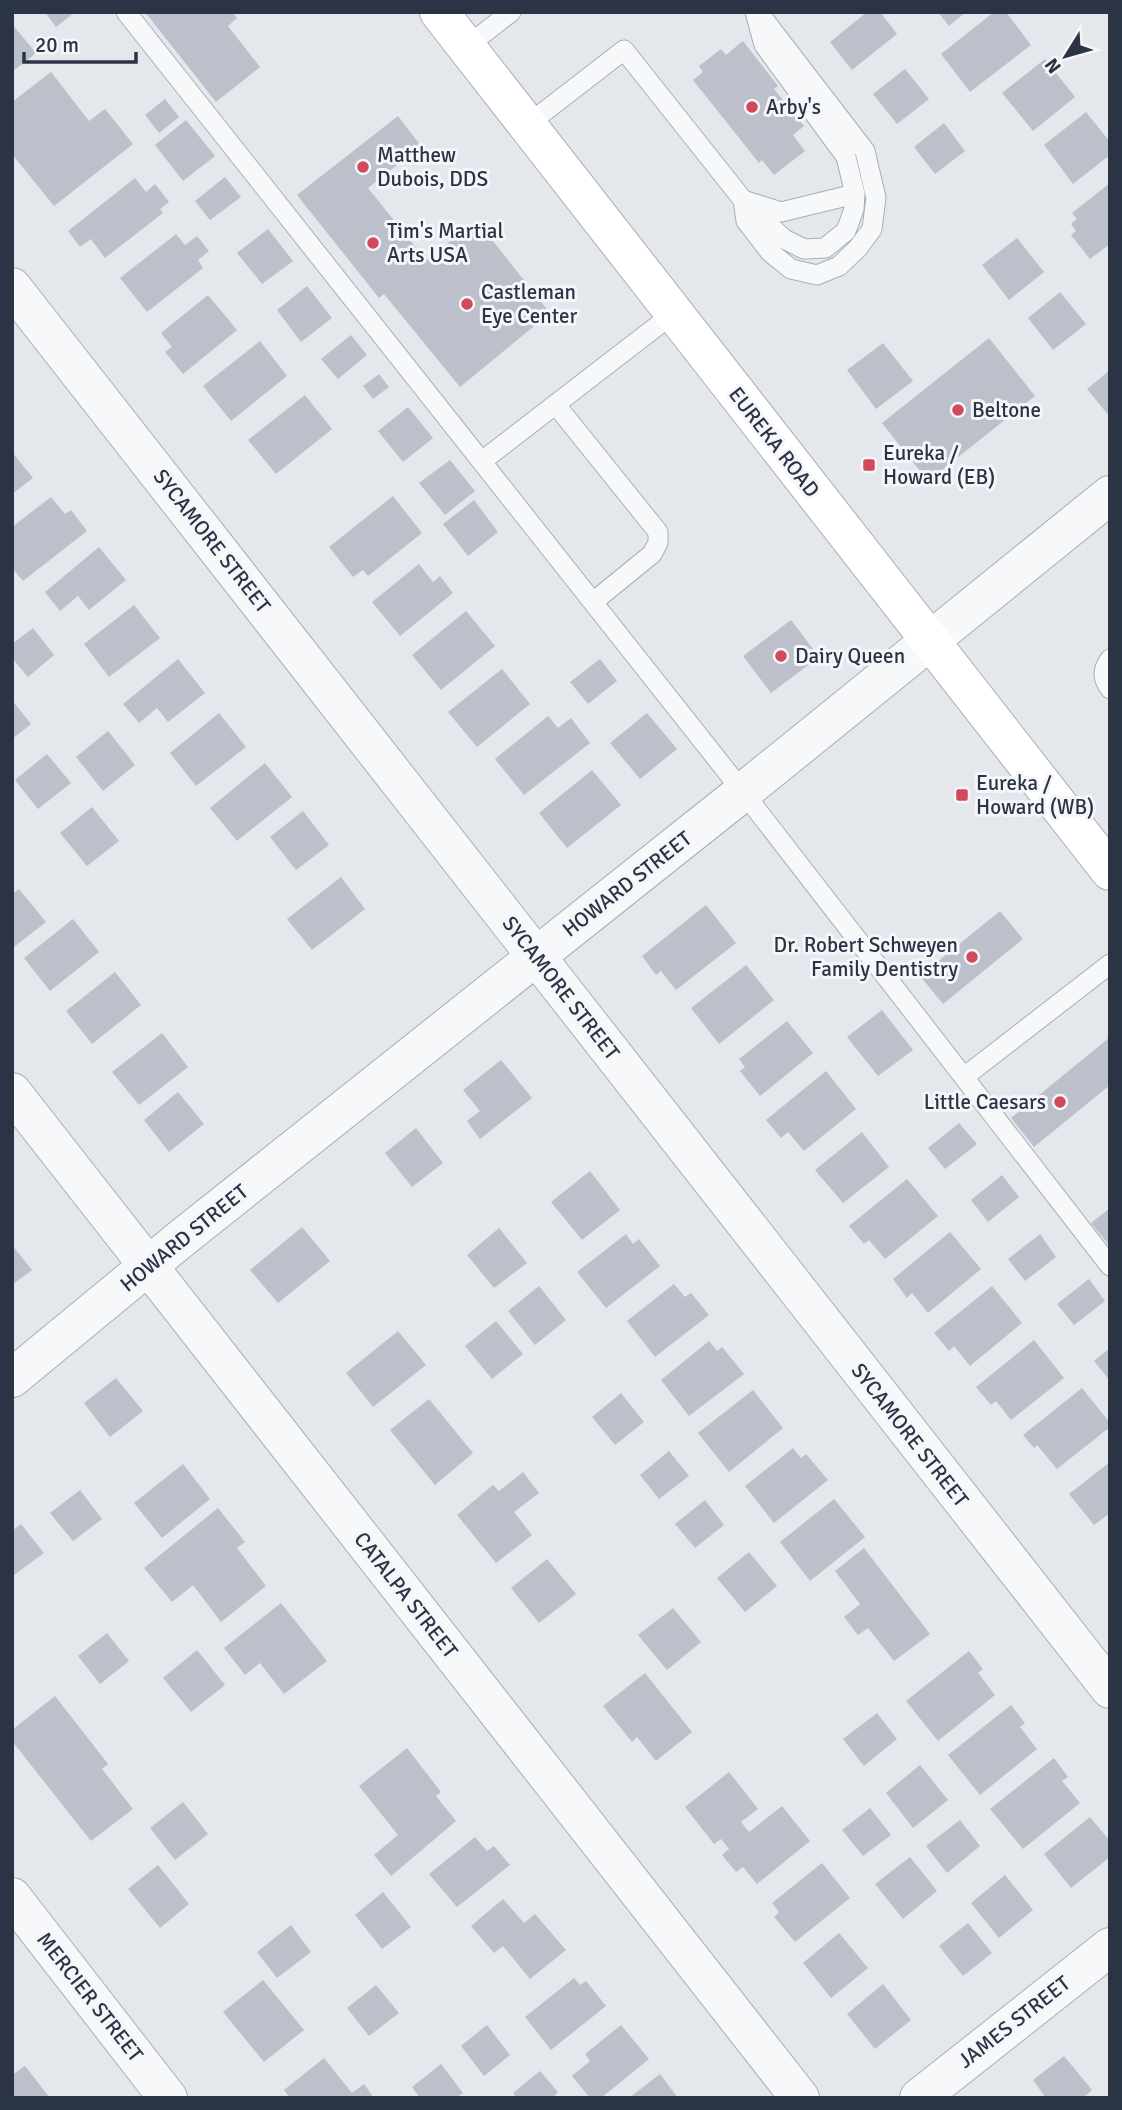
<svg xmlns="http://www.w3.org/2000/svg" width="1122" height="2110" font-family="Signika,sans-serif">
	<rect width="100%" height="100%" fill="#e4e7ec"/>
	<path fill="#bbc0ca" d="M 45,12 L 75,12 L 56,27 Z
		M 145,12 L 232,12 L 237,18 L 228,26 L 260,67 L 216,102 Z
		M 867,12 L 880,12 L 897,34 L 852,70 L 830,42 Z
		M 938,12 L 966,12 L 949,26 Z
		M 994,12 L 1006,12 L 1031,45 L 970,92 L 941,54 Z
		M 12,24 L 36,53 L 12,72 Z
		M 743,41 L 778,86 L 774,89 L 804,126 L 793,135 L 805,151 L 774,175 L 762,160 L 759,163 L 693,80 L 703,72 L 699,66 L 721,49 L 726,55 Z
		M 1045,59 L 1075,97 L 1033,131 L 1002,93 Z
		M 905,69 L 929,99 L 897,124 L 873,94 Z
		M 51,72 L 89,121 L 105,109 L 133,144 L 54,206 L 12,154 L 12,102 Z
		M 165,99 L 179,117 L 159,133 L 145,115 Z
		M 1086,112 L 1110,142 L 1110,155 L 1073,184 L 1044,145 Z
		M 398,116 L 421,146 L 368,188 L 426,260 L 477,221 L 550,313 L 460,387 L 384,294 L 379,298 L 297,195 Z
		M 186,120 L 215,156 L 183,181 L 155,145 Z
		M 944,123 L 965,151 L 935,174 L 914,147 Z
		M 225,177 L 241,197 L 210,220 L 195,201 Z
		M 135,178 L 146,192 L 155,184 L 169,202 L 160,209 L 163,213 L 105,258 L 91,239 L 80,247 L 68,231 Z
		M 1110,183 L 1110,244 L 1090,259 L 1071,235 L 1076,231 L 1071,224 L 1077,219 L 1072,213 Z
		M 268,229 L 293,261 L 262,284 L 237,253 Z
		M 176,234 L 185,245 L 197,236 L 209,251 L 198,260 L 203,268 L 147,312 L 120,278 Z
		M 1017,238 L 1044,272 L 1009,300 L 982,265 Z
		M 307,286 L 332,318 L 301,342 L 277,310 Z
		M 1060,292 L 1086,324 L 1053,350 L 1028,318 Z
		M 208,295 L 237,330 L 183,374 L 165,352 L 172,347 L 161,333 Z
		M 351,335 L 367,355 L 338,379 L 321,359 Z
		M 989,338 L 1035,396 L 928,481 L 882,423 Z
		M 260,341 L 287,376 L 231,421 L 203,386 Z
		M 883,343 L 913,381 L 876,409 L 847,370 Z
		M 1110,370 L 1110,417 L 1087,389 Z
		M 379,374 L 389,387 L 373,399 L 363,386 Z
		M 305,395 L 332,429 L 276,474 L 248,440 Z
		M 408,407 L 433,438 L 403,462 L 378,431 Z
		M 12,452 L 33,478 L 12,494 Z
		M 450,460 L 475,491 L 445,515 L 419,483 Z
		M 393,496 L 422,533 L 368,576 L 363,570 L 353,577 L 329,547 Z
		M 51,497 L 65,514 L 71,510 L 87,531 L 23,581 L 12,568 L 12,527 Z
		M 474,500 L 498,532 L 468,556 L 443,524 Z
		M 99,547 L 126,580 L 89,610 L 78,596 L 60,611 L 45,592 Z
		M 419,564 L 433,582 L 440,576 L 453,593 L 400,636 L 372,602 Z
		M 134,605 L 160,638 L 109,677 L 84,644 Z
		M 466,611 L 495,646 L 441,690 L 412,655 Z
		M 791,620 L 819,657 L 771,693 L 743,656 Z
		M 33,628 L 54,655 L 28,677 L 12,658 L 12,644 Z
		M 178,659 L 205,693 L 168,722 L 157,708 L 139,723 L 123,704 Z
		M 600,659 L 617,681 L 588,704 L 570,682 Z
		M 502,669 L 530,704 L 477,747 L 448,712 Z
		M 12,700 L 31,724 L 12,739 Z
		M 219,713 L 246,747 L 196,786 L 170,753 Z
		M 647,713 L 677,749 L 640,779 L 610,743 Z
		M 548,716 L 558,728 L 571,718 L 590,743 L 524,795 L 495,759 Z
		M 108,731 L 135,765 L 103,791 L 76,757 Z
		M 47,754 L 71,783 L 38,809 L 15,780 Z
		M 265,763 L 292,797 L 237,841 L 210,808 Z
		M 592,770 L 621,805 L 567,848 L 539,813 Z
		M 92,807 L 119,841 L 87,866 L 60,833 Z
		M 303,811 L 329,845 L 296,870 L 270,837 Z
		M 341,877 L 365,909 L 312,950 L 287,919 Z
		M 19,889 L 46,922 L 14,947 L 12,944 L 12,894 Z
		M 706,905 L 736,943 L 676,990 L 661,971 L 656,975 L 642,956 Z
		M 1000,911 L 1023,939 L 943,1004 L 920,976 Z
		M 73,919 L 99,952 L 50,991 L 24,958 Z
		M 746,965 L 774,1000 L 719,1044 L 691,1008 Z
		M 115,972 L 141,1005 L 92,1044 L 66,1011 Z
		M 882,1010 L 913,1050 L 878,1076 L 847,1037 Z
		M 787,1021 L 813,1053 L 760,1096 L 740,1071 L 745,1067 L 739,1059 Z
		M 162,1033 L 188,1067 L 139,1105 L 112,1072 Z
		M 1110,1037 L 1110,1085 L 1034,1147 L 1011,1118 Z
		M 501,1060 L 532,1098 L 480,1139 L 467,1121 L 480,1111 L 463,1090 Z
		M 826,1071 L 856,1109 L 804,1151 L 788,1132 L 781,1138 L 766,1120 Z
		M 178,1092 L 204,1124 L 169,1152 L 144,1120 Z
		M 959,1123 L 977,1144 L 945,1169 L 928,1148 Z
		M 416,1128 L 443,1163 L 412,1187 L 385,1153 Z
		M 862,1132 L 889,1167 L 843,1203 L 815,1170 Z
		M 590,1171 L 620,1210 L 582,1240 L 551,1202 Z
		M 1002,1175 L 1019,1197 L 988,1222 L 971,1200 Z
		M 907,1179 L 938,1216 L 885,1259 L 869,1240 L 864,1244 L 849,1226 Z
		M 1110,1208 L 1110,1246 L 1091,1223 Z
		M 302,1227 L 330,1261 L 278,1303 L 250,1270 Z
		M 499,1228 L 527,1263 L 494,1288 L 467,1255 Z
		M 950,1232 L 981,1269 L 928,1313 L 912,1293 L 907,1298 L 893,1279 Z
		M 626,1234 L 633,1244 L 639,1239 L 660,1266 L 606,1308 L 577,1272 Z
		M 1040,1234 L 1056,1257 L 1025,1281 L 1008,1259 Z
		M 12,1245 L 32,1270 L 12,1285 Z
		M 1089,1279 L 1105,1301 L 1074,1325 L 1057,1304 Z
		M 674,1284 L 685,1297 L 691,1293 L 709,1315 L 655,1357 L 627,1321 Z
		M 539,1286 L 566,1320 L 535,1345 L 508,1311 Z
		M 992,1286 L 1022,1323 L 970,1366 L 954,1346 L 949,1351 L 934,1333 Z
		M 496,1321 L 523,1354 L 492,1379 L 465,1346 Z
		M 398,1331 L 426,1365 L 373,1407 L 346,1373 Z
		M 1034,1340 L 1064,1378 L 1011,1420 L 996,1401 L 991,1405 L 976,1387 Z
		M 709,1341 L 717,1351 L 722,1347 L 744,1374 L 689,1416 L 661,1380 Z
		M 1110,1348 L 1110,1381 L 1094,1361 Z
		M 116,1378 L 143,1411 L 110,1437 L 84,1403 Z
		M 1082,1388 L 1110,1423 L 1110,1427 L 1057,1469 L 1037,1445 L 1034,1448 L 1023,1435 Z
		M 753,1390 L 783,1428 L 729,1472 L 698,1433 Z
		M 621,1393 L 644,1422 L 615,1445 L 592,1417 Z
		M 429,1399 L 473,1453 L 435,1485 L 390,1430 Z
		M 793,1448 L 801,1458 L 806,1454 L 828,1480 L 774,1523 L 745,1486 Z
		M 669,1451 L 689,1476 L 659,1499 L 640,1475 Z
		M 1110,1462 L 1110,1513 L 1094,1525 L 1069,1494 Z
		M 183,1464 L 210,1499 L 162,1538 L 134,1503 Z
		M 523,1472 L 539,1493 L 514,1512 L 532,1535 L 496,1563 L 457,1515 L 493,1485 L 499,1491 Z
		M 80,1490 L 102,1519 L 73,1541 L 50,1513 Z
		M 834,1499 L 865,1537 L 810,1581 L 780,1542 Z
		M 705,1500 L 724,1525 L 695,1548 L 675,1524 Z
		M 218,1508 L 245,1542 L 237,1548 L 266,1586 L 221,1622 L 193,1585 L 172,1602 L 144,1568 Z
		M 21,1524 L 44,1553 L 14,1575 L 12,1573 L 12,1531 Z
		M 864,1548 L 930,1634 L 894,1661 L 868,1628 L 858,1635 L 844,1617 L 860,1604 L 835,1571 Z
		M 749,1552 L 777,1586 L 745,1612 L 717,1578 Z
		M 547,1559 L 576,1594 L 539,1623 L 511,1588 Z
		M 281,1603 L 327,1661 L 284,1694 L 260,1663 L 245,1675 L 224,1648 Z
		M 673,1608 L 701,1642 L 667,1670 L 638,1635 Z
		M 107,1633 L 129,1661 L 100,1684 L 78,1656 Z
		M 197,1650 L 225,1685 L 191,1712 L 163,1678 Z
		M 969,1651 L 983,1669 L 978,1673 L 995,1695 L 938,1741 L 906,1701 Z
		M 645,1673 L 692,1732 L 656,1761 L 637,1737 L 632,1742 L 603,1706 Z
		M 55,1696 L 108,1764 L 102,1769 L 133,1809 L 91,1841 L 12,1741 L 12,1730 Z
		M 1011,1705 L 1025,1723 L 1020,1727 L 1037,1749 L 980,1795 L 948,1755 Z
		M 877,1713 L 897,1739 L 864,1766 L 843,1739 Z
		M 407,1748 L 441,1792 L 436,1796 L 456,1821 L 391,1876 L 374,1855 L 398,1835 L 359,1786 Z
		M 1054,1758 L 1068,1777 L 1062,1781 L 1080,1803 L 1023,1849 L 990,1809 Z
		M 920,1765 L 948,1800 L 913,1828 L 886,1793 Z
		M 729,1772 L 758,1809 L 741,1822 L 749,1832 L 782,1806 L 810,1841 L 757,1884 L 743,1867 L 736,1872 L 722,1855 L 729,1849 L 721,1839 L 714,1844 L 685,1807 Z
		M 183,1802 L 208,1834 L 175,1860 L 150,1828 Z
		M 870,1808 L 891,1835 L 863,1856 L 842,1830 Z
		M 1090,1817 L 1110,1841 L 1110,1857 L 1071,1888 L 1044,1854 Z
		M 960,1820 L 980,1846 L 947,1873 L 926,1846 Z
		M 475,1837 L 487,1851 L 494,1846 L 510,1865 L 457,1907 L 429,1874 Z
		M 910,1857 L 937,1891 L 903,1919 L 875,1884 Z
		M 822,1863 L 850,1898 L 795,1942 L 774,1917 L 779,1912 L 772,1903 Z
		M 158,1865 L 189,1904 L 160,1928 L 128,1889 Z
		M 1005,1875 L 1033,1910 L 999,1938 L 971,1903 Z
		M 383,1892 L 411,1927 L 382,1949 L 355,1915 Z
		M 503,1899 L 524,1923 L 535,1914 L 566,1950 L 530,1979 L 503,1946 L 494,1953 L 471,1926 Z
		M 968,1923 L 992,1953 L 963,1976 L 939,1946 Z
		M 291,1925 L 311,1952 L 277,1978 L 257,1952 Z
		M 839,1933 L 868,1968 L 831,1998 L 803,1963 Z
		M 574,1978 L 580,1985 L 586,1981 L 606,2006 L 551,2050 L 525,2017 Z
		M 263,1980 L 304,2030 L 264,2062 L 223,2012 Z
		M 883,1984 L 911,2020 L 875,2049 L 847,2014 Z
		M 376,1985 L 399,2013 L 369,2036 L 347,2008 Z
		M 487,2025 L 510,2055 L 484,2076 L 461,2046 Z
		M 621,2025 L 649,2059 L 601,2098 L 590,2098 L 572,2076 L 590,2061 L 585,2054 Z
		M 1064,2056 L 1092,2090 L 1083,2098 L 1046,2098 L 1033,2080 Z
		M 324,2058 L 352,2093 L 364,2084 L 374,2098 L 290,2098 L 284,2090 Z
		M 441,2064 L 463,2093 L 456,2098 L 420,2098 L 412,2087 Z
		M 25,2066 L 50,2098 L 12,2098 L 12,2075 Z
		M 540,2071 L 558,2092 L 552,2098 L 517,2098 L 513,2093 Z
		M 660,2074 L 678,2098 L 629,2098 Z"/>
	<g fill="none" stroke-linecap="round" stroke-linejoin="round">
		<defs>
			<path id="lane" d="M 126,12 L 743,792 L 1110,1266
				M 759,13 L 865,151 L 876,198 L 872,229 L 858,248 L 839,266 L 817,275 L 791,269 L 770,252 L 746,221 L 743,200 L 781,212 L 855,194
				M 466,47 L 511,12
				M 527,125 L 624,50 L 743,200 L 784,239 L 804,249 L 825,248 L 846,231 L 854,209 L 855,194 L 846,157 L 764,45 L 755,12
				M 556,405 L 658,532 L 658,543 L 652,554 L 593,602
				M 482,461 L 674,313
				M 1110,659 C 1102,670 1102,678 1110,689
				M 964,1077 L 1110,964"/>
			<path id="street" d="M 12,287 L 1110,1689
				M 12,1092 L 800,2098
				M 12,1378 L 182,1238 L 743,792 L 1110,495
				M 12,1897 L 168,2098
				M 919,2098 L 1110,1947"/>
			<path id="secondary" d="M 439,12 L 1110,871"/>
		</defs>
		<use href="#lane" stroke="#a9aeb7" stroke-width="21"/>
		<use href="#street" stroke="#a9aeb7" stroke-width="40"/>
		<use href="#secondary" stroke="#a9aeb7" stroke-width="40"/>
		<use href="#lane" stroke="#f7f8fa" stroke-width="19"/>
		<use href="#street" stroke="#f7f8fa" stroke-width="38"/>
		<use href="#secondary" stroke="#fff" stroke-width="38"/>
	</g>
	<g fill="#d1495b" stroke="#f4f6f9" stroke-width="2.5">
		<circle cx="752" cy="107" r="7"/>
		<circle cx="363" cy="167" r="7"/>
		<circle cx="373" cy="243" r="7"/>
		<circle cx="467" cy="304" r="7"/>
		<circle cx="958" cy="410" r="7"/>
		<rect x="862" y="458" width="14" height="14" rx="3.5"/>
		<circle cx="781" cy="656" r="7"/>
		<rect x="955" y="788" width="14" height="14" rx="3.5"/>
		<circle cx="972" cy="957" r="7"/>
		<circle cx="1060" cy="1102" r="7"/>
	</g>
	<g text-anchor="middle" stroke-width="6" stroke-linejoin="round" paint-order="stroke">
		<g font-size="21" fill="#2b3445" stroke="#f4f6f9" text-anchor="start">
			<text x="766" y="114">Arby's</text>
			<text x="377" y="162">Matthew<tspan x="377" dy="24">Dubois, DDS</tspan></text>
			<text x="387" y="238">Tim's Martial<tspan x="387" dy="24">Arts USA</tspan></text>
			<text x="481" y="299">Castleman<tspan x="481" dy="24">Eye Center</tspan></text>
			<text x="972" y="417">Beltone</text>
			<text x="883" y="460">Eureka /<tspan x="883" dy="24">Howard (EB)</tspan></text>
			<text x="795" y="663">Dairy Queen</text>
			<text x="976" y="790">Eureka /<tspan x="976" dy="24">Howard (WB)</tspan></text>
			<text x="958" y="952" text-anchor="end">Dr. Robert Schweyen<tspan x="958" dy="24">Family Dentistry</tspan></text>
			<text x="1046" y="1109" text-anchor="end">Little Caesars</text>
		</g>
		<g font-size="21" fill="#2b3445" stroke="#f4f6f9">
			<text transform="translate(774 442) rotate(52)" y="7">EUREKA ROAD</text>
			<text transform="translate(212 541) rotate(52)" y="7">SYCAMORE STREET</text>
			<text transform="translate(627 884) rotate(-38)" y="7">HOWARD STREET</text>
			<text transform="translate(561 988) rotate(52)" y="7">SYCAMORE STREET</text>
			<text transform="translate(184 1238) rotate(-39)" y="7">HOWARD STREET</text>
			<text transform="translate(910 1435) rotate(52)" y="7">SYCAMORE STREET</text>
			<text transform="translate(406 1595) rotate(52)" y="7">CATALPA STREET</text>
			<text transform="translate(90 1997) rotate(52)" y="7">MERCIER STREET</text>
			<text transform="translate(1014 2022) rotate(-38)" y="7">JAMES STREET</text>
		</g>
	</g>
	<rect width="1122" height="2110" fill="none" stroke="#2b3445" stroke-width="28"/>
	<g transform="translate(1066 56) rotate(233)" stroke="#f4f6f9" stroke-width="5" paint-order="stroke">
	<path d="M0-5L12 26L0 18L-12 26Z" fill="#2b3445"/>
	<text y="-10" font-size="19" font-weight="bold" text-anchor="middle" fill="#2b3445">N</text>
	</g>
	<path d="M24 52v10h112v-10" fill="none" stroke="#2b3445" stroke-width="3.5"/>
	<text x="35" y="52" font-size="21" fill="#2b3445" stroke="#f4f6f9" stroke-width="5" paint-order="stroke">20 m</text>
</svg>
